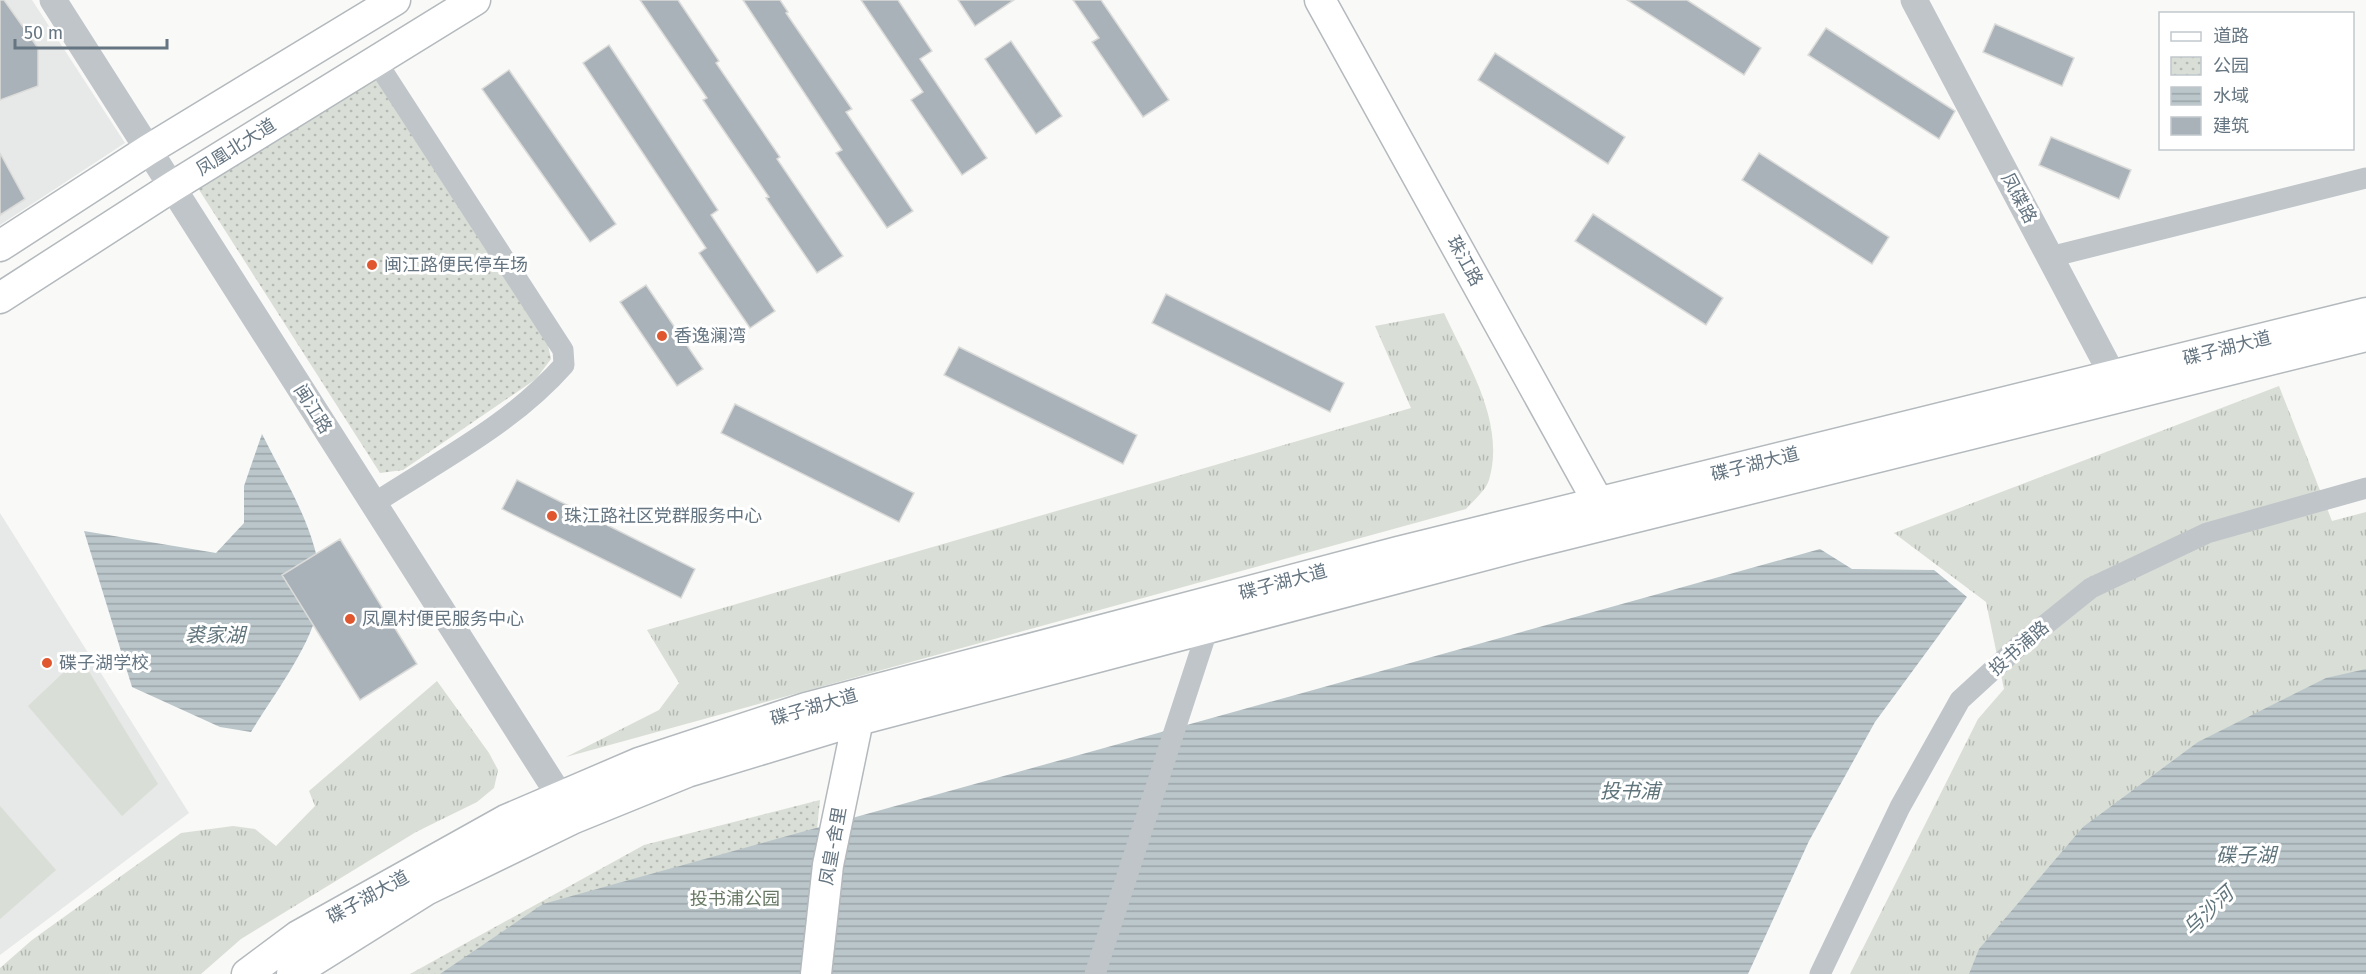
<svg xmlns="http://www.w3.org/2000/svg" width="2366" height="974" font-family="'Fira Sans','Noto Sans SC',sans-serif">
	<defs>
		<pattern id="grass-tufts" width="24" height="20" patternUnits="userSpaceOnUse" patternTransform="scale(1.5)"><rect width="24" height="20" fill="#d9ded6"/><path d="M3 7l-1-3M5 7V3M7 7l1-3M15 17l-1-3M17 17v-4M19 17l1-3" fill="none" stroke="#b4b9b3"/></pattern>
		<pattern id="park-dots" width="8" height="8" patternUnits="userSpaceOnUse" patternTransform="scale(1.5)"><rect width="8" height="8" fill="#d9ded6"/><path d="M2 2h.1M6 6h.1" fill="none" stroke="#b4b9b3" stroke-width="1.8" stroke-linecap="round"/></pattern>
		<pattern id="water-rules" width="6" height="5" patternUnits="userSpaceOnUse" patternTransform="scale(1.5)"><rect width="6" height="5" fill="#bac6ca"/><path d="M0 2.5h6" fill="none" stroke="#9ba5a9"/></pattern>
	</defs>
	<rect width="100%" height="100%" fill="#f9f9f7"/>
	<path fill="#e7e8e8" d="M 0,0 L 32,0 L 125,143 L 0,225 Z
		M 0,513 L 189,813 L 0,955 Z"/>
	<path fill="url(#grass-tufts)" d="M 1444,313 C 1467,363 1506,422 1489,480 C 1486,490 1473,501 1466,509 L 566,757 L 659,710 L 679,683 L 647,630 L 1411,408 L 1375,326 Z
		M 2279,386 L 2332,521 L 2366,512 L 2366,702 L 2010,974 L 1850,974 L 1978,719 L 2004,689 L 1986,602 L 1894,533 Z
		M 437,681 L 489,753 L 498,770 L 494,788 L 477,802 L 416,832 L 241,939 L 201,974 L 0,974 L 0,968 L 32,940 L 181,833 L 233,826 L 255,829 L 276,846 L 315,806 L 309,791 Z"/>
	<path fill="url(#park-dots)" d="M 374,76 L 548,345 L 551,359 L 536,379 L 403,470 L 380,473 L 196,185 Z
		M 820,800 L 802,974 L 410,974 L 644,845 Z"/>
	<path fill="#d9ded6" d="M 80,657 L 158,784 L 122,816 L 28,706 Z
		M 0,806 L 56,870 L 0,919 Z"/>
	<path fill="url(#water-rules)" d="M 262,434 C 288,487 337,560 315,620 C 301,660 273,696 251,732 L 220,727 L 132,687 L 84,531 L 216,553 L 244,523 L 244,486 Z
		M 1820,549 L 1852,569 L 1934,570 L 1967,597 L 1875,722 L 1809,841 L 1748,974 L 440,974 L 543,904 Z
		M 2366,669 L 2366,974 L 1969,974 L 1979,949 L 2083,827 L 2198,742 L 2326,678 Z"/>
	<path fill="#a9b2b8" stroke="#dbdbd9" stroke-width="1.5" d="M 0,0 L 4,0 L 38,48 L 38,86 L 0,100 Z
		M 640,0 L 678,0 L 719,61 L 716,63 L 780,157 L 777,159 L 843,256 L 817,273 L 766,198 L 769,197 L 703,100 L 707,98 Z
		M 743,0 L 780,0 L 788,12 L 786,13 L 852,109 L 846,112 L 913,211 L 887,228 L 836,153 L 842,150 Z
		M 861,0 L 898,0 L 932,51 L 920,59 L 987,158 L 962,175 L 911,100 L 923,92 Z
		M 958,0 L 1014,0 L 975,26 Z
		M 1073,0 L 1101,0 L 1169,100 L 1143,117 L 1092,42 L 1099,38 Z
		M 1627,0 L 1687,0 L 1761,48 L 1744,75 Z
		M 1995,24 L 2074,58 L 2062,86 L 1983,52 Z
		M 1826,28 L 1955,111 L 1939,139 L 1808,55 Z
		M 1011,41 L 1062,116 L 1036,134 L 985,59 Z
		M 609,45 L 718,210 L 711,215 L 775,311 L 750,328 L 699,253 L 706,248 L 583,63 Z
		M 1495,53 L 1625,137 L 1608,164 L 1478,80 Z
		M 509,70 L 616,224 L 590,242 L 482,89 Z
		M 2051,137 L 2131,170 L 2119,199 L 2039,165 Z
		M 0,153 L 25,199 L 0,215 Z
		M 1759,153 L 1889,237 L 1872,264 L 1742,180 Z
		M 1593,214 L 1723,298 L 1706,325 L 1575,241 Z
		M 646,285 L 703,369 L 677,386 L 620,302 Z
		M 1166,294 L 1344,383 L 1330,412 L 1152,323 Z
		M 959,347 L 1137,435 L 1123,464 L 944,375 Z
		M 735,404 L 914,493 L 899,522 L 721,433 Z
		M 517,480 L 695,569 L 681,598 L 502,509 Z
		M 340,539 L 417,664 L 360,700 L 282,575 Z"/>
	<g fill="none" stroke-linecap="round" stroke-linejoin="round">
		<defs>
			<path id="secondary" d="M 1320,0 L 1608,520
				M 0,246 L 148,150 L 395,0
				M 0,298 L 172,187 L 475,0
				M 247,974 L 298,936 L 506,820 L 639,763 L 806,708 L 1398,552 L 2366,313
				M 292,974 L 426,890 L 574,818 L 687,772 L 858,720 L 1527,544 L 2366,336
				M 816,974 L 828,865 L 858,720"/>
		</defs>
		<use href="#secondary" stroke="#b3b9bd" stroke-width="33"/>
		<path stroke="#c0c5c9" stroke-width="21" d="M 2050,257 L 2366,178
			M 373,504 C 439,461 512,424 564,365 L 563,350 L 376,61
			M 1095,974 L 1208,628
			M 1820,974 L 1900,807 L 1960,700 L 2020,645 L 2091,588 L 2207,533 L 2366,488"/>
		<path stroke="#c0c5c9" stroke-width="27" d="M 53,0 L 572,815
			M 1914,0 L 2123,395"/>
		<use href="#secondary" stroke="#fff" stroke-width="30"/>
	</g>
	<g fill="#e0562f" stroke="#fff" stroke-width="2">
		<circle cx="372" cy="265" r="6"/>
		<circle cx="662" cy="336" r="6"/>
		<circle cx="552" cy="516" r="6"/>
		<circle cx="350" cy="619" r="6"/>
		<circle cx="47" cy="663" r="6"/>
	</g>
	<g text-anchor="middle" stroke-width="6" stroke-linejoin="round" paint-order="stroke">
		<g font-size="18" fill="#657581" stroke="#fff">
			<text transform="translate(236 147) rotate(-32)" y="6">凤凰北大道</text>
			<text transform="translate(2019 198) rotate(62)" y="6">凤碟路</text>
			<text transform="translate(1465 261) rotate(61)" y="6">珠江路</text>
			<text transform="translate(2227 348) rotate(-14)" y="6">碟子湖大道</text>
			<text transform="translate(313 409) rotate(58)" y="6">闽江路</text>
			<text transform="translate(1755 464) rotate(-14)" y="6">碟子湖大道</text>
			<text transform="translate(1283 582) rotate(-15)" y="6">碟子湖大道</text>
			<text transform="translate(2019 648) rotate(-41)" y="6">投书浦路</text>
			<text transform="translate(814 707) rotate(-16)" y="6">碟子湖大道</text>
			<text transform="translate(833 846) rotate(-80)" y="6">凤皇-舍里</text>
			<text transform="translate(368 897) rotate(-29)" y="6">碟子湖大道</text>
		</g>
		<g font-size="18" fill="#657581" stroke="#fff" text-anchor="start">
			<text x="384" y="271">闽江路便民停车场</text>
			<text x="674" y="342">香逸澜湾</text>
			<text x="564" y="522">珠江路社区党群服务中心</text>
			<text x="362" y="625">凤凰村便民服务中心</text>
			<text x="59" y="669">碟子湖学校</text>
		</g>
		<g font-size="18" fill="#677963" stroke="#fff">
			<text x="735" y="905">投书浦公园</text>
		</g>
		<g font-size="20" font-style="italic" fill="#5f747b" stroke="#fff">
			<text x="215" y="642">裘家湖</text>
			<text x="1630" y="798">投书浦</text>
			<text x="2246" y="862">碟子湖</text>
			<text transform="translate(2208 911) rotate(-43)" y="7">乌沙河</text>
		</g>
	</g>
	<rect x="2159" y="12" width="195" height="138" fill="#ffffff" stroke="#c1c8cd" stroke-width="1.5"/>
	<rect x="2171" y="32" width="30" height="9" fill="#ffffff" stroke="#c1c8cd" stroke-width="1.5"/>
	<text x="2213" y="42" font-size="18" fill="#657581">道路</text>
	<rect x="2171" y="57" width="30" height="18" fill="url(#park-dots)" stroke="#c1c8cd" stroke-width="1.5"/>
	<text x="2213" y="72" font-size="18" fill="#657581">公园</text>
	<rect x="2171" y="87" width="30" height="18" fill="url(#water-rules)" stroke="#c1c8cd" stroke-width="1.5"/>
	<text x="2213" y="102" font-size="18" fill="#657581">水域</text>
	<rect x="2171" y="117" width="30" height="18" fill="#a9b2b8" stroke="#c1c8cd" stroke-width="1.5"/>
	<text x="2213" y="132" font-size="18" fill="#657581">建筑</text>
	<path d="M15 39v9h152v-9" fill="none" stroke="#657581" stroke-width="3"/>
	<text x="24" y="39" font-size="18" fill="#657581" stroke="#ffffff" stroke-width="4.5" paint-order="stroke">50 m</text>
</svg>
